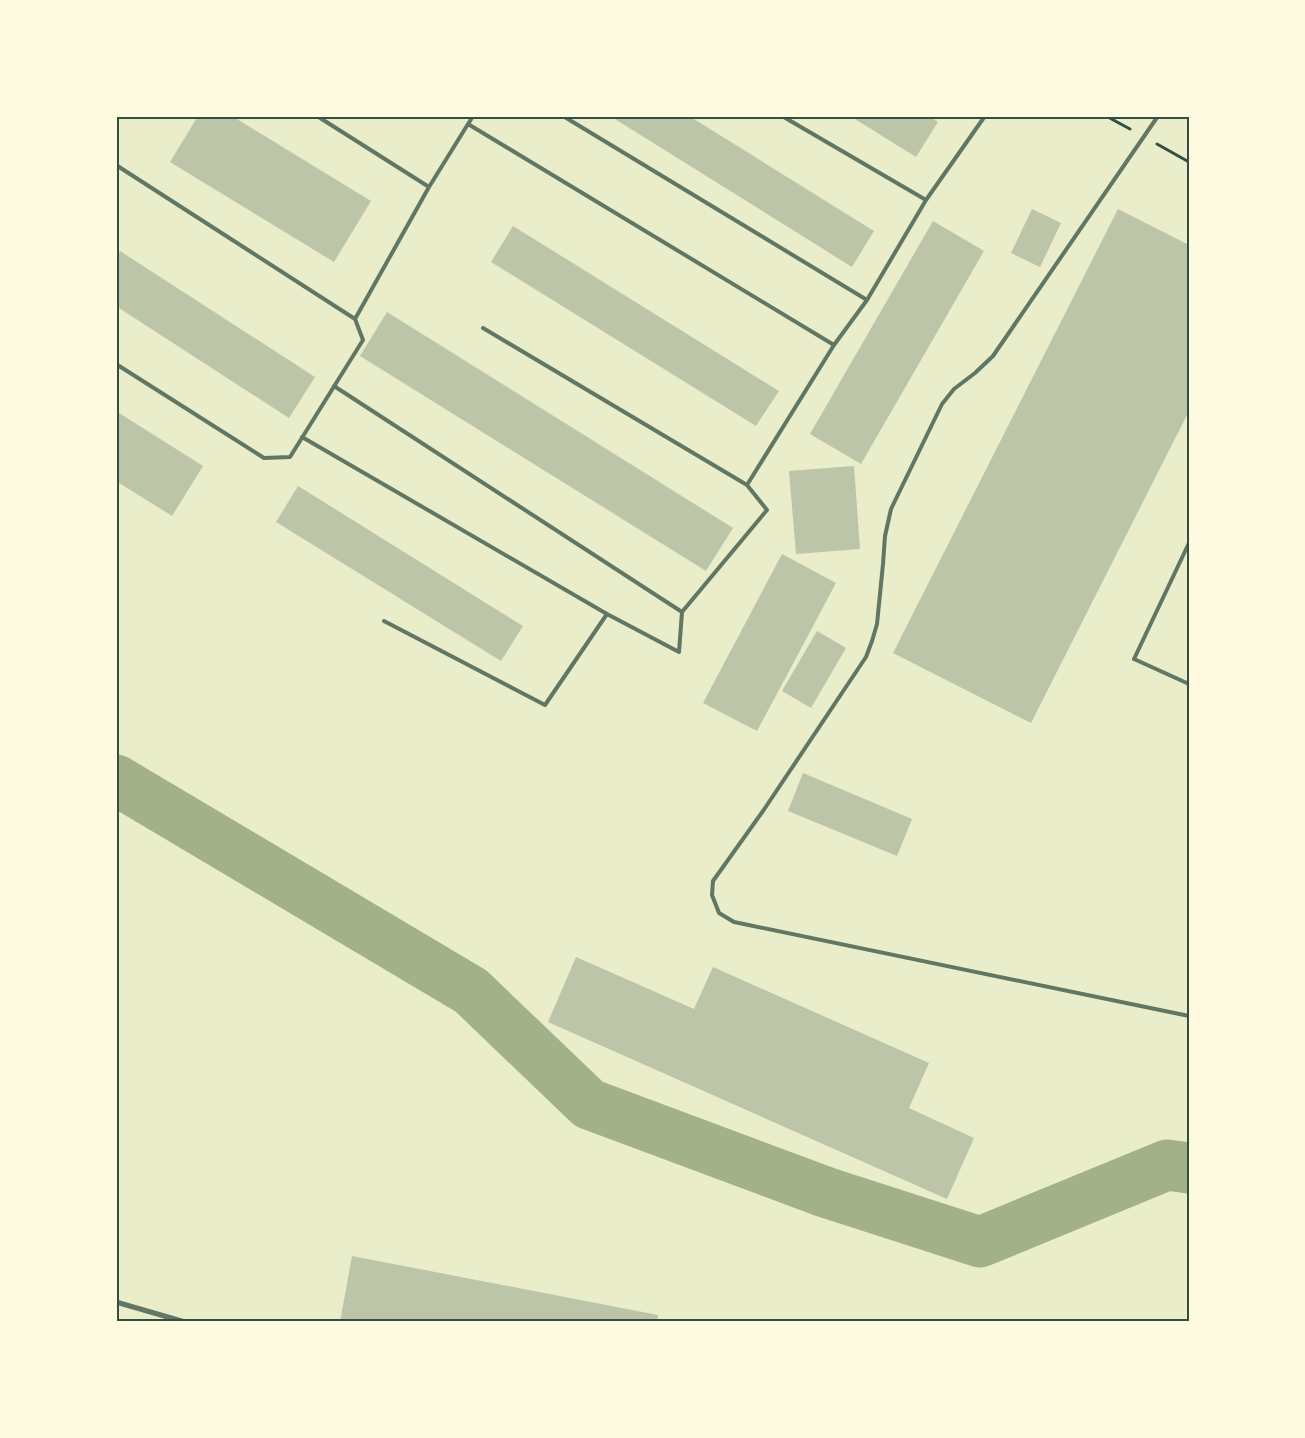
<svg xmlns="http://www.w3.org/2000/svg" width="1305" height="1438" font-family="'Work Sans',sans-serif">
	<rect width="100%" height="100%" fill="#e9edc9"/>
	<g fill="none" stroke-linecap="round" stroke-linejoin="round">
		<path stroke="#a3b18a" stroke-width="51" d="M 116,780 L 471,991 L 589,1104 L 825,1192 L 980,1242 L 1167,1165 L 1189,1168"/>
	</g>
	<path fill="#bcc5a7" d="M 198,116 L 232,116 L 371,201 L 334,262 L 170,162 Z
		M 610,116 L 689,116 L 874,231 L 852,267 Z
		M 850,116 L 929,116 L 938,122 L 916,157 Z
		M 1032,209 L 1061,223 L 1040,267 L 1011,253 Z
		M 1118,209 L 1189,245 L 1189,411 L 1031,723 L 893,653 Z
		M 933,221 L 984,251 L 861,464 L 810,434 Z
		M 513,226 L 779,391 L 756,426 L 491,262 Z
		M 120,251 L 315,377 L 289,418 L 116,306 L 116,257 Z
		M 387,312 L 733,528 L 706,571 L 360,356 Z
		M 116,411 L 203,466 L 172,516 L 116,481 Z
		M 854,466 L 860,549 L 796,554 L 789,471 Z
		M 298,486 L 523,626 L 501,661 L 276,522 Z
		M 782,554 L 836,583 L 757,731 L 703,703 Z
		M 817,631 L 846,648 L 811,708 L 782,691 Z
		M 803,773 L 912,819 L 897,856 L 788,811 Z
		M 576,957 L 694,1009 L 713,967 L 929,1063 L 909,1108 L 974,1138 L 947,1199 L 548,1022 Z
		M 352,1256 L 658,1315 L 657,1322 L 340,1322 Z"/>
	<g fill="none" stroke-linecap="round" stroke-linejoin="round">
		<path stroke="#344e41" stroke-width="3" d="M 1106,116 L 1130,129
			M 1157,144 L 1189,162"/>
		<path stroke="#617663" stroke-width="4" d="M 317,116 L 429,187 L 473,116
			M 563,116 L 867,300
			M 782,116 L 926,200
			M 1158,116 L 993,356 L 975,373 L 954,389 L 942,404 L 891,509 L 885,536 L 883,564 L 877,624 L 872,641 L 866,657 L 763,811 L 713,881 L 712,895 L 719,913 L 734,922 L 1189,1016
			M 468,124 L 834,345
			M 116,165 L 355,319 L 363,340 L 290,457 L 264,458 L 116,364
			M 355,319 L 429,187
			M 483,328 L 747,485
			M 334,386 L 682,612
			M 302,437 L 607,614
			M 1189,543 L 1134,659 L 1189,684
			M 384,621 L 545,705 L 607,614 L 679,652 L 682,612 L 767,510 L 747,485 L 834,345 L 867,300 L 926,200 L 985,116"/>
		<path stroke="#617663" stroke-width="5" d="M 116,1302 L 185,1322"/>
	</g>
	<rect width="1305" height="1438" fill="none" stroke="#fefae0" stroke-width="235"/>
	<rect x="118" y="118" width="1070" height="1202" fill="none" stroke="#344e41" stroke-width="2"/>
</svg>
